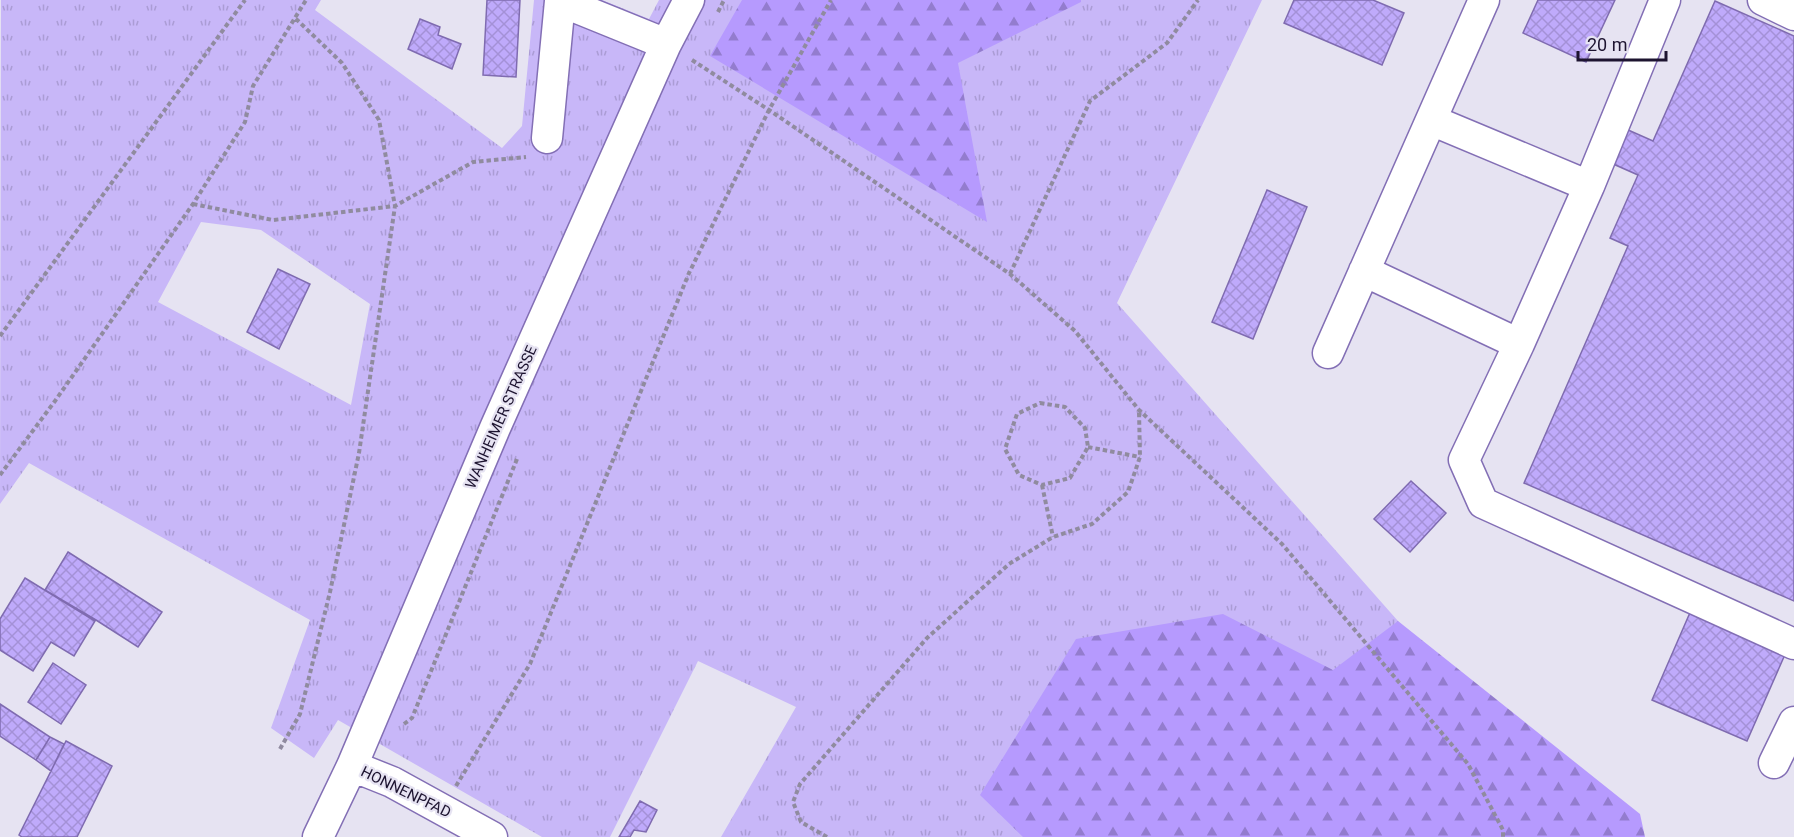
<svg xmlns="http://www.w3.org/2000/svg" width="1794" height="837" font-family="Roboto,sans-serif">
	<defs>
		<pattern id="grass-tufts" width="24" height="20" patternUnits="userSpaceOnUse" patternTransform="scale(1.5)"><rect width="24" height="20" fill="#c8b7f8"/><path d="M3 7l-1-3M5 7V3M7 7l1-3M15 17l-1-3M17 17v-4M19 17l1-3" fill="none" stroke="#ab9cd5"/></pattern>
		<pattern id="forest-firs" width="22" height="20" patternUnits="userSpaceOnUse" patternTransform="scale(1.5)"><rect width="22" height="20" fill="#b69afe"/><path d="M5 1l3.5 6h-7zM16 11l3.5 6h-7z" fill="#937cce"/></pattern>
		<pattern id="building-cross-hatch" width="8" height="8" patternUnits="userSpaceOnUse" patternTransform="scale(1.5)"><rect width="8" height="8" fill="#bfaafb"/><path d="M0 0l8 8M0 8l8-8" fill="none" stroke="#a491d7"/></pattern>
	</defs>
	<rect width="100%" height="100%" fill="#e6e3f2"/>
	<path fill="url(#grass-tufts)" fill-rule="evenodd" d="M 1,0 L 321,0 L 315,10 L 502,148 L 522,126 L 534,0 L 602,0 L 649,19 L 659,0 L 1262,0 L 1117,303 L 1398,621 L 1531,837 L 721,837 L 796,707 L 698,661 L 610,837 L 542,837 L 338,720 L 314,758 L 271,728 L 310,620 L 29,463 L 0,504 ZM 201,222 L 261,230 L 370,304 L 351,405 L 158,302 Z"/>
	<path fill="url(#forest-firs)" d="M 742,0 L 1081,0 L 1081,2 L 958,63 L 987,222 L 710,56 Z
		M 1223,614 L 1333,670 L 1398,621 L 1640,814 L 1645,837 L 1023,837 L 980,795 L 1076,639 Z"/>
	<path fill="url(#building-cross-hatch)" stroke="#7f6bb0" stroke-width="1.5" d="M 487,0 L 520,0 L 516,77 L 483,75 Z
		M 1294,0 L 1373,0 L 1404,13 L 1382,65 L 1284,23 Z
		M 1538,0 L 1615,0 L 1586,62 L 1523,33 Z
		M 1715,1 L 1794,36 L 1794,601 L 1524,483 L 1628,246 L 1610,238 L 1638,175 L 1611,163 L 1626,129 L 1653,141 Z
		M 420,19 L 440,27 L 438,35 L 461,44 L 452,69 L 408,49 Z
		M 1267,190 L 1307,207 L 1253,339 L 1212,322 Z
		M 278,269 L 310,284 L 279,349 L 247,332 Z
		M 1411,481 L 1446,513 L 1410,552 L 1374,519 Z
		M 68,552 L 162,612 L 138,647 L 96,620 L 45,590 Z
		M 25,578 L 95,621 L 74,656 L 51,642 L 33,671 L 0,650 L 0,619 Z
		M 1692,608 L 1787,650 L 1747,741 L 1652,700 Z
		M 53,663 L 86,685 L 61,724 L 28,702 Z
		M 0,704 L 50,737 L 36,760 L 0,736 Z
		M 50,737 L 64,744 L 51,771 L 36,760 Z
		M 66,741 L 112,766 L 77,837 L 22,837 L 19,835 Z
		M 640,801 L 657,810 L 646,832 L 634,830 L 630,837 L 619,837 Z"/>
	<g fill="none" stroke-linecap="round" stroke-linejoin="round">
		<defs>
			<path id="minor" d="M 1665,0 L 1589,186 L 1519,344 L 1464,460 L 1483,503 L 1794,644
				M 1763,0 L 1794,15
				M 1431,120 L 1589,186
				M 547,138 L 560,1 L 666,44
				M 1364,271 L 1519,344
				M 1328,353 L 1484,0
				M 1774,763 L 1794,722
				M 352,766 L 392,782 L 492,837
				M 318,837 L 352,766 L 495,428 L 666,44 L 689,0"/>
		</defs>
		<use href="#minor" stroke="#836fb5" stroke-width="33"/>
		<path stroke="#908b9f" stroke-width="4" stroke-dasharray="4.5 3" stroke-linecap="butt" d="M 718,12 L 724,0
			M 692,60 L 769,110 L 1010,274 L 1075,331 L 1139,410 L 1282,544 L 1468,764 L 1503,830 L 1503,837
			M 193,204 L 273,220 L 395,206 L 473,162 L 526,157
			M 1010,274 L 1090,101 L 1167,43 L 1198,0
			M 0,336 L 245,0
			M 1040,403 L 1065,407 L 1085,428 L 1088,447 L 1070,478 L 1042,485 L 1019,475 L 1005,449 L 1017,414 Z
			M 1088,447 L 1140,457
			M 0,475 L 55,401 L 193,204 L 245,122 L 253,86 L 306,0
			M 1042,485 L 1053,537
			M 404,724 L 412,718 L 517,459
			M 280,749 L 300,714 L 330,592 L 359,453 L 395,206 L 379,120 L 342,63 L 294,17
			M 456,786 L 530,664 L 689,273 L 769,110 L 831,0
			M 827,837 L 801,822 L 793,802 L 800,784 L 927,638 L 1009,564 L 1053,537 L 1092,524 L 1128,492 L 1140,457 L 1139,411"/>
		<use href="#minor" stroke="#fff" stroke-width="30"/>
	</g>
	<g text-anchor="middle" stroke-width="4.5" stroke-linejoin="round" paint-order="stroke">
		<g font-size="15" fill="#1d1430" stroke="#e6e3f2">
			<text transform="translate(501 417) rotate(-66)" y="5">WANHEIMER STRASSE</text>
			<text transform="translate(406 792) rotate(26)" y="5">HONNENPFAD</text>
		</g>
	</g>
	<path d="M1578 51v9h88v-9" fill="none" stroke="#1d1430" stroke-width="3"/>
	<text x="1587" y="51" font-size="18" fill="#1d1430" stroke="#e6e3f2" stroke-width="4.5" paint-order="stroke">20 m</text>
</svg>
